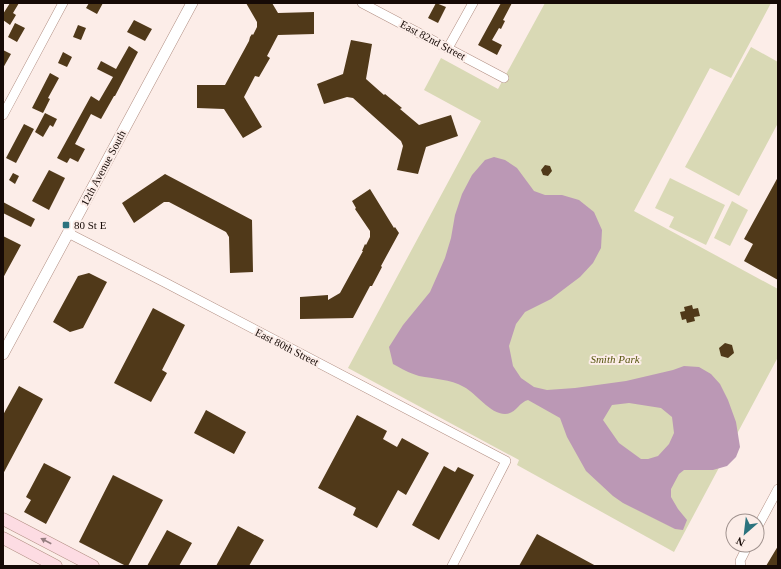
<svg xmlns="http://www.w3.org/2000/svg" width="781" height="569" font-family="'Times New Roman',serif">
	<rect width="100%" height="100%" fill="#fcede8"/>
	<path fill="#d9d9b5" d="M 545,3 L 771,3 L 731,78 L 710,68 L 634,211 L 778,289 L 778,357 L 674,552 L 517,465 L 519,460 L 348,368 L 481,121 L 424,90 L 441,58 L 498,89 Z
		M 751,47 L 778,62 L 778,123 L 739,196 L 685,167 Z
		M 670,178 L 725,205 L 706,245 L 669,227 L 674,217 L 655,208 Z
		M 732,201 L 748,210 L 730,246 L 714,238 Z"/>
	<path fill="#bb98b5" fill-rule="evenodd" d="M 494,157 L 505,160 L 517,168 L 534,191 L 545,195 L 562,195 L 579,200 L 594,212 L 602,230 L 601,248 L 593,263 L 580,277 L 568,286 L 551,299 L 525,312 L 516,324 L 509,346 L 513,366 L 521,378 L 534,387 L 547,390 L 575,388 L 626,381 L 673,370 L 684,366 L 699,367 L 711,374 L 720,384 L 728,400 L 736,422 L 740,447 L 736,457 L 727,466 L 713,470 L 684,470 L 679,474 L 671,489 L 671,497 L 678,509 L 687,520 L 683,530 L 675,529 L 623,503 L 613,496 L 586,471 L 567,437 L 560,418 L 528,400 C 519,402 516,414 505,414 C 490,414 476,393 464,387 C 450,379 434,379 419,376 C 409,373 402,369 393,364 L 389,347 L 403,325 L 430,292 L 445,258 L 451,238 L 455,215 L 462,194 L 472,175 L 485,160 ZM 629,403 L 661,408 L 672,417 L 674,433 L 669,444 L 658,456 L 648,459 L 641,459 L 619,443 L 603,420 L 612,405 Z"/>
	<path fill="#503919" d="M 10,3 L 19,3 L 13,13 L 16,15 L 10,25 L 3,20 L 3,14 Z
		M 89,3 L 103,3 L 97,14 L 86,8 Z
		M 246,3 L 272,3 L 278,13 L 314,12 L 314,34 L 278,35 L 267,56 L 270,58 L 259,77 L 255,76 L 244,97 L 262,127 L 243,138 L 224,109 L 197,108 L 197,85 L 225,85 L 249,41 L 250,37 L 252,34 L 253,35 L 257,27 L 257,22 Z
		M 436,3 L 446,7 L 438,23 L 428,18 Z
		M 501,3 L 512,3 L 503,20 L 505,21 L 501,29 L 499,28 L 492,40 L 502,45 L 497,55 L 478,45 Z
		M 134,20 L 152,29 L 145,41 L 127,32 Z
		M 15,23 L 25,28 L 17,42 L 8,37 Z
		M 78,25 L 86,28 L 81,40 L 73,37 Z
		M 351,40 L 372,44 L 366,79 L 384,95 L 385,94 L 402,108 L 400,109 L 419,125 L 451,115 L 458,136 L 426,147 L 418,174 L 397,170 L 403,146 L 401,141 L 353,98 L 347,97 L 324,104 L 317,84 L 343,74 Z
		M 129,46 L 138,52 L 115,96 L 114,96 L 101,119 L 91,114 L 75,144 L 85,149 L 78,162 L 70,158 L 67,163 L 57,158 L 91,96 L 99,101 L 113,77 L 97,69 L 101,61 L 116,69 Z
		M 3,50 L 11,54 L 3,68 Z
		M 63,52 L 72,57 L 67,67 L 58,63 Z
		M 50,73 L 59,78 L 48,98 L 50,99 L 43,113 L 32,108 Z
		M 45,113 L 57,119 L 53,127 L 50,125 L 43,137 L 35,132 Z
		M 24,124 L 34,129 L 16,163 L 6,158 Z
		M 545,165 L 550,166 L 552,171 L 548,176 L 543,175 L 541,170 Z
		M 49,170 L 65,178 L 49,210 L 32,201 Z
		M 13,173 L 19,176 L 15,184 L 9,180 Z
		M 165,174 L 252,220 L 253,272 L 230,273 L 229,237 L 226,232 L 169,202 L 164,202 L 134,223 L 122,203 Z
		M 778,177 L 778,280 L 744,261 L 753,244 L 744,239 Z
		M 370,189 L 394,228 L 395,227 L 399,233 L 381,266 L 382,267 L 372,286 L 370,286 L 353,318 L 300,319 L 300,297 L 328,295 L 328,300 L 340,293 L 363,251 L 362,251 L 365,244 L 366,245 L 370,237 L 370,231 L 355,209 L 356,208 L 352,201 Z
		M 3,202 L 35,219 L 31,227 L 3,213 Z
		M 3,236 L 21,245 L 3,278 Z
		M 89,273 L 107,282 L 83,328 L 70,332 L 53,322 L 78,276 Z
		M 692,305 L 693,309 L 698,308 L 700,316 L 694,317 L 695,321 L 687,323 L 686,319 L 682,320 L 680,312 L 685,311 L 684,307 Z
		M 153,308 L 185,325 L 162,370 L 167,373 L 151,402 L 114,383 Z
		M 725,343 L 732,345 L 734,353 L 728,358 L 721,356 L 719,348 Z
		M 19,386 L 43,399 L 3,474 L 3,415 Z
		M 206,410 L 246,432 L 234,454 L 194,433 Z
		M 357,415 L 387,431 L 383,439 L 397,447 L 402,438 L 429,453 L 406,495 L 398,490 L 377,528 L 353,515 L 356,508 L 318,488 Z
		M 44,463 L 71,477 L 46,524 L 24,512 L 31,500 L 26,497 Z
		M 444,466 L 455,472 L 458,467 L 474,475 L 439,540 L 412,525 Z
		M 113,475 L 163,500 L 128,566 L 126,566 L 79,542 Z
		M 238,526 L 264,540 L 249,566 L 216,566 Z
		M 167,530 L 192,543 L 179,566 L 147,566 Z
		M 537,534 L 596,566 L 519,566 Z
		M 778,546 L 778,566 L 766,566 Z"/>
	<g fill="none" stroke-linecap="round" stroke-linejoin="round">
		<defs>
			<path id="minor" d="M 362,3 L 504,78
				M 448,48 L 473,3
				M 3,115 L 63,3
				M 68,233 L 164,282 L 506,461 L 452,566
				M 757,528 L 778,489
				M 741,566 L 740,561 L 748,545"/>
			<path id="tertiary" d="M 3,354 L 192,3"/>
			<path id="secondary" d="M 3,519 L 93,566
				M 3,538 L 56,566"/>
		</defs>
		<use href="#minor" stroke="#b18e82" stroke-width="10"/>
		<use href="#tertiary" stroke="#b18e82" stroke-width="12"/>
		<use href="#secondary" stroke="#b18e82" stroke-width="13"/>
		<use href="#minor" stroke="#fff" stroke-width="9"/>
		<use href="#tertiary" stroke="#fff" stroke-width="11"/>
		<use href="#secondary" stroke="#fddce3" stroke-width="12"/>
	</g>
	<defs><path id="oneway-solid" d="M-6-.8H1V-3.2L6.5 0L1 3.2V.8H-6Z"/></defs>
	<use fill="#957e80" href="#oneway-solid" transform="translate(46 541) rotate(-152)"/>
	<rect fill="#2c737e" stroke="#fcede8" stroke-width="1.5" x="62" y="221" width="8" height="8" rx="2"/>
	<g text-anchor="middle" stroke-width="4" stroke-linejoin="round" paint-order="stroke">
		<g font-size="11" fill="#160a06" stroke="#fcede8">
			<text transform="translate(433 40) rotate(28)" y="4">East 82nd Street</text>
			<text transform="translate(103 168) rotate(-62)" y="4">12th Avenue South</text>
			<text transform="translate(287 347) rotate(27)" y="4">East 80th Street</text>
		</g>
		<g font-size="11" fill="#160a06" stroke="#fcede8" text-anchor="start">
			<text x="74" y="229">80 St E</text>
		</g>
		<g font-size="11" font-style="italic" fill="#57550f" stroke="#fcede8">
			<text x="615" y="363">Smith Park</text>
		</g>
	</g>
	<rect width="781" height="569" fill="none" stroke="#160a06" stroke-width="8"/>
	<g transform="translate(745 533) rotate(208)"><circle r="19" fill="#fcede8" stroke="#a0928e"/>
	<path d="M0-3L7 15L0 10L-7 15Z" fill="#2c737e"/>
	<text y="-6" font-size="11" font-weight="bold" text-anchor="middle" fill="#160a06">N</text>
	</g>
</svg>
